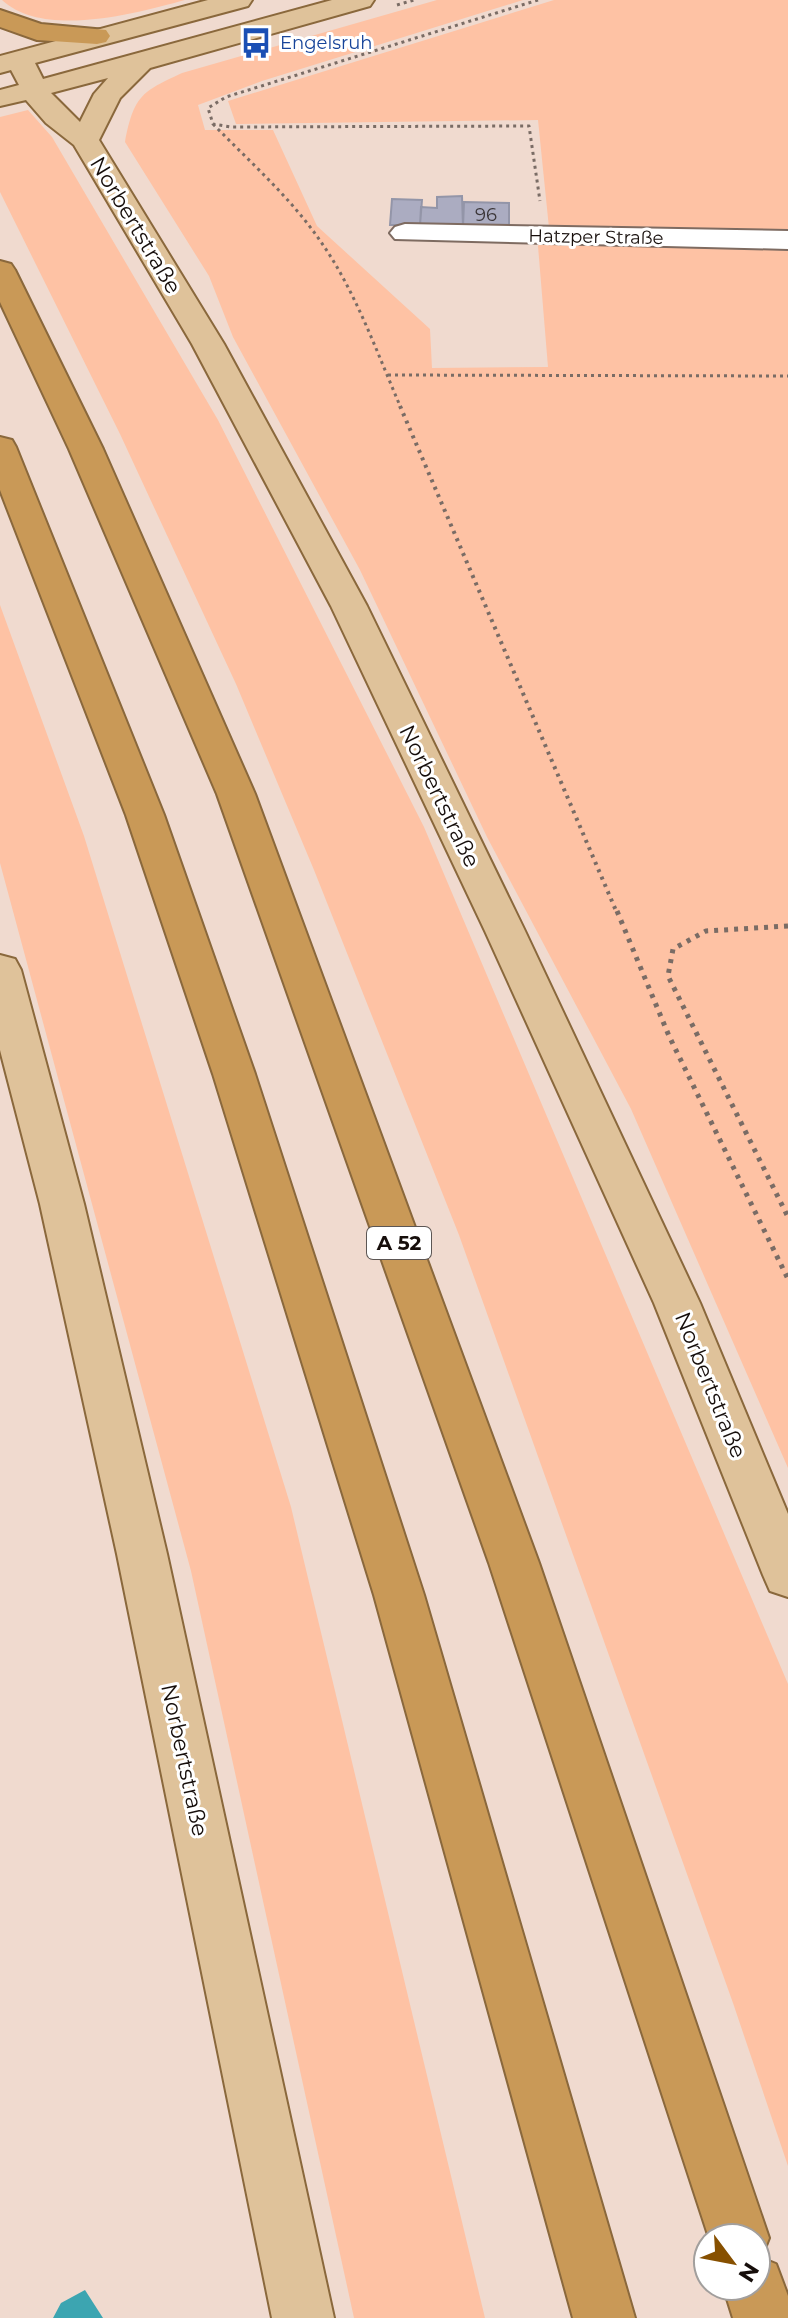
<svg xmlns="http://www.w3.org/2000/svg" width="788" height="2318" font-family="Montserrat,sans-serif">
	<rect width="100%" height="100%" fill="#f0dacf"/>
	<path fill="#fec2a4" d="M 2,0 L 185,0 C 137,13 44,39 2,0 Z
		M 437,0 L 523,0 L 262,81 L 198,105 L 205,130 L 273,130 L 317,226 L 430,329 L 432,368 L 548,367 L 538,246 L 549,228 L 538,120 L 236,124 L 228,101 L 554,0 L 788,0 L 788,1468 L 631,1109 L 487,837 L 360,570 L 233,337 L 209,276 L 125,142 C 134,96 141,92 182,73 Z
		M 28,110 L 52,137 L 218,420 L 424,827 L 788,1684 L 788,2166 L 733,2003 L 459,1235 L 314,870 L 236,684 L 120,434 L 0,192 L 0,117 Z
		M 0,605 L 84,836 L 291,1507 L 485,2318 L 354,2318 L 191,1571 L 0,863 Z"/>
	<path fill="#3ca5b1" d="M 85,2290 L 103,2318 L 53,2318 L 61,2303 Z"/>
	<path fill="#abacc1" stroke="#9395a8" stroke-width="2" d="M 462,196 L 463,227 L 420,225 L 421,207 L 437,208 L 437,197 Z
		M 392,199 L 422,200 L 420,225 L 390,225 Z
		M 464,202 L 509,203 L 509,228 L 463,227 Z"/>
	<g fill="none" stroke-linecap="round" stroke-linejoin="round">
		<defs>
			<path id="minor" d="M 405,224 L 788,231 L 788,249 L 395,239 L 390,233 L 395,227 Z"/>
			<path id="major" d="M 208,0 L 252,0 L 248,6 L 35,63 L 43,79 L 332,0 L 374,0 L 370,6 L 150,68 L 120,98 L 99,140 L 224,344 L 367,606 L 525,931 L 700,1303 L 788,1514 L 788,1597 L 770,1591 L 763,1575 L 654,1303 L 485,931 L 331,606 L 192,344 L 74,145 L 46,123 L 26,100 L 0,106 L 0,90 L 19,85 L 11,70 L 0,73 L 0,56 ZM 108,78 L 94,94 L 80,122 L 51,93 Z
				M 0,955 L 15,959 L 21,970 L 84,1204 L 167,1554 L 334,2318 L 272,2318 L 117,1554 L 40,1204 L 0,1050 Z"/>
			<path id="highway" d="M 0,10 L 41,24 L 106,30 L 110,36 L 106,42 L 97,44 L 37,40 L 0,27 Z
				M 0,261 L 11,264 L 15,270 L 103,449 L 255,794 L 539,1563 L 769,2238 L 761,2258 L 776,2264 L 788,2296 L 788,2318 L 733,2318 L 723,2286 L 756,2286 L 756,2238 L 709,2238 L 489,1563 L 217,794 L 69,449 L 0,302 Z
				M 0,437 L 12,440 L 16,447 L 164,815 L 255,1074 L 424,1595 L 635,2318 L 573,2318 L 374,1595 L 213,1074 L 126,815 L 0,490 Z"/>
		</defs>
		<use href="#minor" stroke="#7e6b61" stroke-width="4"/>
		<use href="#major" stroke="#8a683c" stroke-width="4"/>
		<use href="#highway" stroke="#8a683c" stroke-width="4"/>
		<path stroke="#7a6c65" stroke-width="3" stroke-dasharray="3 4" stroke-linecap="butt" d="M 538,0 L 226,97 L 208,108 L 213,124 L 231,127 L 529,126 L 540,201
			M 397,5 L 414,0
			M 213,124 C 250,162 291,198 321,242 C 356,292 377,353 401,408
			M 388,375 L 788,376"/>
		<path stroke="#7a6c65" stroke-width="4" stroke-dasharray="3 5" stroke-linecap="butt" d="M 400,406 L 617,913"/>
		<path stroke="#7a6c65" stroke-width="5" stroke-dasharray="4 6" stroke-linecap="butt" d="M 617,911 L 669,1036 L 788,1279
			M 788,926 L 706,931 L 673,949 L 668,976 L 788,1217"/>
		<use href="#minor" fill="#fff" fill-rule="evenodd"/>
		<use href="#major" fill="#dfc29a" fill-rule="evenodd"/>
		<use href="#highway" fill="#c99957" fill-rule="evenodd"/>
	</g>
	<defs>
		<symbol id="bus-bare" viewBox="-9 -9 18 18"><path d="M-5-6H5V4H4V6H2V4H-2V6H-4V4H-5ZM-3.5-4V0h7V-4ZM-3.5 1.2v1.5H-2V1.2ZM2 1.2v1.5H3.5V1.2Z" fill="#1a4fb4" stroke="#fff" stroke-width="2.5" paint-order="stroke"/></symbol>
	</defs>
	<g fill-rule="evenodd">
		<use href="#bus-bare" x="234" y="21" width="44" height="44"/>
	</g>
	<g text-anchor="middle" stroke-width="6" stroke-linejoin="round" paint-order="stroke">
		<g font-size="18" fill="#164399" stroke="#fff" text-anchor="start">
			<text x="280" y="49">Engelsruh</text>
		</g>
		<g font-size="18" fill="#3b3638">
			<text x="486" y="221">96</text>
		</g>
		<g font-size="18" fill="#160e0b" stroke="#fff">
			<text transform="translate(596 237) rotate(1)" y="6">Hatzper Straße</text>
		</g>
		<rect fill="#fff" stroke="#5c5654" stroke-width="2" x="367" y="1227" width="64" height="32" rx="6"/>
		<g font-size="20" font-weight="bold" fill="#160e0b">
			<text x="399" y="1250">A 52</text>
		</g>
		<g font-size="22" fill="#160e0b" stroke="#fff">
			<text transform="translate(136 225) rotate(59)" y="8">Norbertstraße</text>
			<text transform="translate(440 796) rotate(64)" y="8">Norbertstraße</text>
			<text transform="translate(711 1385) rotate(68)" y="8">Norbertstraße</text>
			<text transform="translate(185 1760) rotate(78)" y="8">Norbertstraße</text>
		</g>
	</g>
	<g transform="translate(732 2262) rotate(122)"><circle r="38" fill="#ffffff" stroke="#a29f9d" stroke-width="2"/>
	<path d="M0-6L14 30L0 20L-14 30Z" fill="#875000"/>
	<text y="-12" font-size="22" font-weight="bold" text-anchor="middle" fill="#160e0b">N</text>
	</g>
</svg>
